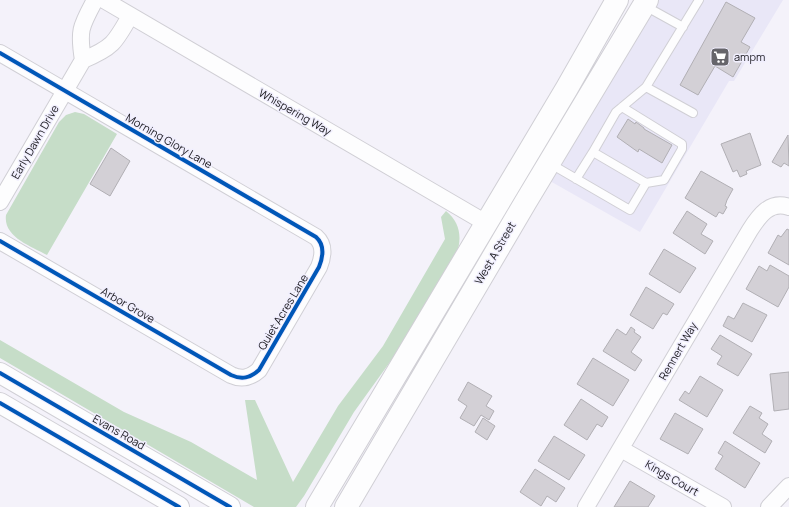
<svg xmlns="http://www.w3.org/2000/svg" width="789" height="507" font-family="Manrope,sans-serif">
	<rect width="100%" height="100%" fill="#f4f2fa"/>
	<path fill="#e9e7f7" d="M 657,0 L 783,0 L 734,81 L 729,81 L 640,232 L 550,181 Z"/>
	<path fill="#c6ddc8" d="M 75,112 L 84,114 L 117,134 L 47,255 C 31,246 3,237 6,215 L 59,122 L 66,115 Z
		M 446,211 C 460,222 462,237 457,253 L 395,355 L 354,412 L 304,496 L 296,507 L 254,507 L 0,358 L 0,340 L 124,412 L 191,442 L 257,480 L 245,400 L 255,400 L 293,482 L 338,406 L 383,346 L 445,239 L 441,217 Z"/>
	<path fill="#d3d0d6" stroke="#b1afb4" d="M 726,2 L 755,18 L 741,42 L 750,47 L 733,77 L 715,66 L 698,95 L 680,85 Z
		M 628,119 L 635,124 L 636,122 L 644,128 L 644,129 L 672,145 L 662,163 L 639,149 L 638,152 L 617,137 Z
		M 750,133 L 761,165 L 746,171 L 747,174 L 740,177 L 737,170 L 733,172 L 721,144 Z
		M 788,135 L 789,166 L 784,163 L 781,167 L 772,162 Z
		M 111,148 L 130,161 L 110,196 L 90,184 Z
		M 701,171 L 733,189 L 727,200 L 725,206 L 727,207 L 723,214 L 719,212 L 716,217 L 685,198 Z
		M 687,211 L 707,224 L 701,234 L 713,241 L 705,254 L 673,233 Z
		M 787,229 L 789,230 L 789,265 L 768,253 L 778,235 L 781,237 Z
		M 664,249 L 696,268 L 680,293 L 649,274 Z
		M 770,265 L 789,276 L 789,287 L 778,307 L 746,289 L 759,266 L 767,271 Z
		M 646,287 L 674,304 L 667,315 L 663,313 L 653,329 L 630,315 Z
		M 743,303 L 767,315 L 752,342 L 723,326 L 728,316 L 734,319 Z
		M 631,327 L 635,330 L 634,332 L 641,337 L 631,352 L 642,360 L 635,371 L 603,351 L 617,329 L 626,335 Z
		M 720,335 L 752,354 L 738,376 L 717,364 L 722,356 L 711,349 Z
		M 593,358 L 629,380 L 613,406 L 577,384 Z
		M 789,372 L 789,409 L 774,411 L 770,374 Z
		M 700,376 L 723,390 L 707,417 L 679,400 L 685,391 L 689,394 Z
		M 468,382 L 492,396 L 486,406 L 494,411 L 489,420 L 481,415 L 474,426 L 460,418 L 467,406 L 458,400 Z
		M 581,399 L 608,417 L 602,427 L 597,424 L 587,440 L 564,425 Z
		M 750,406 L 762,413 L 759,418 L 768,424 L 762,434 L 772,441 L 765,453 L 733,433 Z
		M 675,413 L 703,429 L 688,454 L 660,439 Z
		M 483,418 L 495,426 L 487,440 L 475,432 Z
		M 554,436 L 585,455 L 569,480 L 538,461 Z
		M 725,441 L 760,463 L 745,488 L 715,469 L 723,456 L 718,453 Z
		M 535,469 L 565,488 L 556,502 L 547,496 L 541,506 L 520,492 Z
		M 630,481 L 655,496 L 648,507 L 614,507 Z"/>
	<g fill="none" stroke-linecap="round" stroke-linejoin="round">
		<defs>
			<path id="service" d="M 645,6 L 683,27
				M 646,87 L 699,0
				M 622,107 L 682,144 L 682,149 L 664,180 L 646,183
				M 593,152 L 616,112 L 646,87 L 693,113
				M 549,163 L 630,210 L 646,183 L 593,152 L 576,179"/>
			<path id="minor" d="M 104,0 L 486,223
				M 0,53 L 316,237 C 325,245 323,257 319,267 L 259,370 C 250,378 242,380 231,375 L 0,241
				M 83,60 C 78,30 81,26 95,0
				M 0,202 L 83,60 C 112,48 115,43 130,16
				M 621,449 L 723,507
				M 586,507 L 750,230 C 759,216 770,200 789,207
				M 769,507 L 789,486"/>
			<path id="tertiary" d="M 0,373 L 230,507
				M 0,403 L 179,507"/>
			<path id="secondary" d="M 317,507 L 567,88 L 617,0
				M 346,507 L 525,203 L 647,0"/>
		</defs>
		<use href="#service" stroke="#d0cfd5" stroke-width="10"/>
		<use href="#minor" stroke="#d0cfd5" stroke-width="18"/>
		<use href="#tertiary" stroke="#d0cfd5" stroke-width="22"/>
		<use href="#secondary" stroke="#d0cfd5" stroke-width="24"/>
		<use href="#service" stroke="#fdfdfe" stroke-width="8"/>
		<use href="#minor" stroke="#fdfdfe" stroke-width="16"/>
		<use href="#tertiary" stroke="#fdfdfe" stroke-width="20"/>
		<use href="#secondary" stroke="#fdfdfe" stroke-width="22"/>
		<defs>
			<path id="cycleway" d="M 0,53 L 316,237 C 325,245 323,257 319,267 L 259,370 C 250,378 242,380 231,375 L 0,241
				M 0,373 L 230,507
				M 0,403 L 179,507"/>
		</defs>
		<use href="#cycleway" stroke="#f1effe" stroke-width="6"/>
		<use href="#cycleway" stroke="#0057b8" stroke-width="4"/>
	</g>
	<defs>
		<symbol id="supermarket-square" viewBox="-11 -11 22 22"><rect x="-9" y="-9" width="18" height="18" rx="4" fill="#66656b" stroke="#f1effe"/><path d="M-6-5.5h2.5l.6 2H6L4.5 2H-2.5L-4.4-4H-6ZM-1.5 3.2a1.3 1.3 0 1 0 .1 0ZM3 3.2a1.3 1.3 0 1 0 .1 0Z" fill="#fff"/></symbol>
	</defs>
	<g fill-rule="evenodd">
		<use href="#supermarket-square" x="709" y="46" width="22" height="22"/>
	</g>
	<g text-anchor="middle" stroke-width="3" stroke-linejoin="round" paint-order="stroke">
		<g font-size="11" fill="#1a191e" stroke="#f1effe" text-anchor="start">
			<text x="734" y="61">ampm</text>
		</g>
		<g font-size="11" fill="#1a191e" stroke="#f1effe">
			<text transform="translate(295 112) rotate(30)" y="4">Whispering Way</text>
			<text transform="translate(169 141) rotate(30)" y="4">Morning Glory Lane</text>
			<text transform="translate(35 142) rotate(-60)" y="4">Early Dawn Drive</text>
			<text transform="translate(495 253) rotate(-60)" y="4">West A Street</text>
			<text transform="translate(128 305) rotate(30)" y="4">Arbor Grove</text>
			<text transform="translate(283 312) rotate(-59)" y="4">Quiet Acres Lane</text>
			<text transform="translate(678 351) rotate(-60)" y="4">Rennert Way</text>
			<text transform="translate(119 432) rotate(30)" y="4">Evans Road</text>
			<text transform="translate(672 478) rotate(30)" y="4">Kings Court</text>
		</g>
	</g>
</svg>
